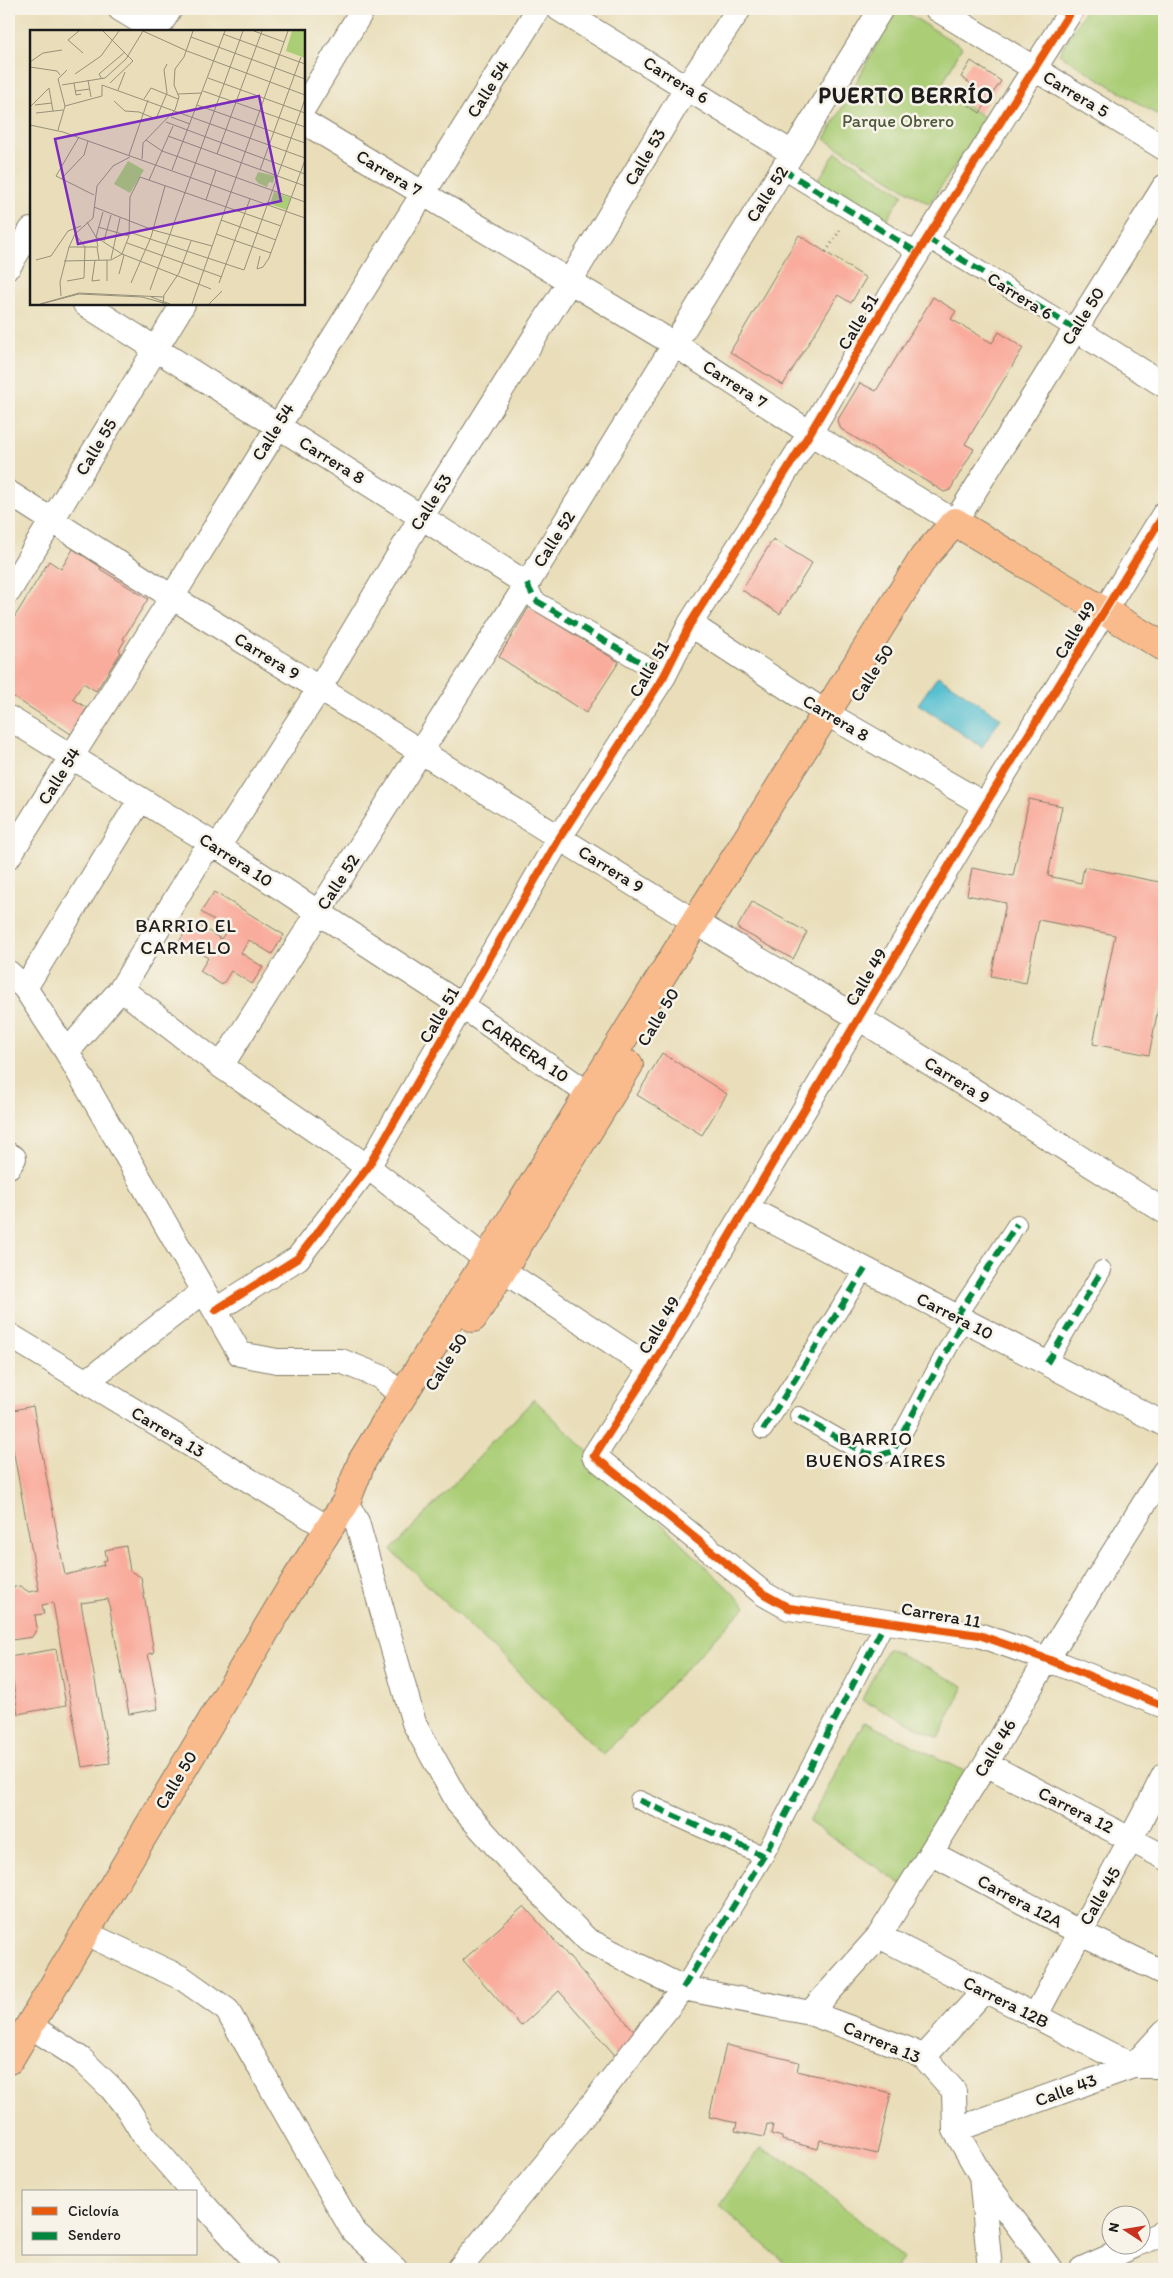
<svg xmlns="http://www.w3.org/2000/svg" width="1173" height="2278" font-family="Itim,sans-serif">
	<rect width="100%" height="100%" fill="#f7f3e8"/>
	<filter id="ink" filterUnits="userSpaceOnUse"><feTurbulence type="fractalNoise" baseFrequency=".02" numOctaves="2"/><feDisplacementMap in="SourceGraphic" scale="10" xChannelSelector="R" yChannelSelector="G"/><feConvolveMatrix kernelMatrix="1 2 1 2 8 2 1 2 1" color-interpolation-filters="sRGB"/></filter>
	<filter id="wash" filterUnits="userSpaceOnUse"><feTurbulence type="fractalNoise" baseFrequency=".0096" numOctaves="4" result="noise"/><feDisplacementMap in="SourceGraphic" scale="20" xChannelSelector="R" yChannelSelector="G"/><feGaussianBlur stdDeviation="1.12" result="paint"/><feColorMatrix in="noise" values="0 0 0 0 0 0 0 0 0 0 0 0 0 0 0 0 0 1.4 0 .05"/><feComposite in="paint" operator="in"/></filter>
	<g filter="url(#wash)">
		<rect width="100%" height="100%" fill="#e9deb9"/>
		<path fill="#aacd76" stroke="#637449" d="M 1086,9 L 1164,9 L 1164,119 L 1059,54 Z
			M 902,10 L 962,47 L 940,88 L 987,119 L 929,204 L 825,139 L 894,13 Z
			M 836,152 L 903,194 L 881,229 L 814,187 Z
			M 534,1399 L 746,1606 L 603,1755 L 391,1550 Z
			M 887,1648 L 964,1686 L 939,1738 L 862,1700 Z
			M 864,1722 L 973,1775 L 903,1885 L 809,1822 Z
			M 760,2148 L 796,2166 L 903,2258 L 894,2269 L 792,2269 L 719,2206 Z"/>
		<path fill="#56c0d1" stroke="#396e76" d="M 938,676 L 1001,718 L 982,747 L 918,704 Z"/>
		<g id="blocks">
			<path fill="#f9ac9c" d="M 971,61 L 1001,81 L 980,113 L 961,100 L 971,84 L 961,77 Z
				M 799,235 L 866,278 L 851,303 L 838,295 L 783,385 L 730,352 Z
				M 933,297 L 956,311 L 951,319 L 992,343 L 999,332 L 1023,348 L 965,444 L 974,449 L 950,490 L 944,492 L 841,429 L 837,421 L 860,383 L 876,391 Z
				M 773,539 L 812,563 L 780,614 L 742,590 Z
				M 73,549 L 101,567 L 100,569 L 148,599 L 123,639 L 125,640 L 119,650 L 121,652 L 96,691 L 83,683 L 73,699 L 87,708 L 71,734 L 9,694 L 9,626 L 49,561 L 61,569 Z
				M 529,607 L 619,662 L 586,713 L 499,657 Z
				M 1029,799 L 1062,806 L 1048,876 L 1081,883 L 1084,867 L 1164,883 L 1164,978 L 1149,1055 L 1093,1044 L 1115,935 L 1039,920 L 1026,983 L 991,976 L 1006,903 L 967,895 L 972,868 L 1013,876 Z
				M 214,892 L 284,935 L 272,954 L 249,940 L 241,953 L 263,967 L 252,984 L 231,971 L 222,985 L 200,971 L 208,958 L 188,946 L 184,953 L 176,947 L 192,921 L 221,939 L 228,929 L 201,912 Z
				M 752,902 L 807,932 L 793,959 L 737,928 Z
				M 662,1053 L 727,1094 L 702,1135 L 637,1095 Z
				M 33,1406 L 65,1575 L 104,1565 L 103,1561 L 107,1560 L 105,1550 L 126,1546 L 130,1571 L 141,1577 L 154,1653 L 148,1654 L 158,1709 L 129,1714 L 108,1599 L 81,1603 L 110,1763 L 82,1767 L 53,1603 L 42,1605 L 44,1614 L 35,1615 L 37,1628 L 32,1637 L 12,1640 L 9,1638 L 9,1588 L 20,1586 L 29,1592 L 39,1590 L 9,1427 L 9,1411 Z
				M 56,1649 L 66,1705 L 18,1714 L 9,1657 Z
				M 524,1906 L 637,2034 L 620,2061 L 559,1991 L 521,2026 L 463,1960 Z
				M 726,2045 L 799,2062 L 797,2071 L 891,2093 L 877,2154 L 820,2140 L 818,2149 L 782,2140 L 782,2137 L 771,2134 L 773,2125 L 767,2124 L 764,2137 L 735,2131 L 737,2123 L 709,2117 Z"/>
		</g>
	</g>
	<g filter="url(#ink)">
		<use href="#blocks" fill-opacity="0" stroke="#827d6a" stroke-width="1"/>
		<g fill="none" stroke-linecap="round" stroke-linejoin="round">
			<defs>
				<path id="pedestrian" d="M 782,169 L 918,253
					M 927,238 L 1075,329
					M 527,584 L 535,600 L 664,676
					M 956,1317 L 1017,1224
					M 1047,1363 L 1102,1270
					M 799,1416 L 864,1453 L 881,1455 L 893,1451 L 963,1320
					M 763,1430 L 865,1269
					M 639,1800 L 764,1856
					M 683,1988 L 764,1856 L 886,1621"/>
				<path id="minor" d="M 120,9 L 156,31
					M 559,9 L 792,153
					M 937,9 L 1164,148
					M 156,31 L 170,9
					M 304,107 L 363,9
					M 304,122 L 674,344 L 810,433 L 955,522 L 1164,187
					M 9,266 L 31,230
					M 85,304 L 527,584
					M 1075,329 L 1164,385
					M 9,493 L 172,597 L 695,922 L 859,1018 L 1164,1211
					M 1164,514 L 985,805 L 651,1368 L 594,1456 L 764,1594 L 789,1608 L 979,1635 L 1047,1659 L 1164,1706
					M 9,591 L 183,304
					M 690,624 L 826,713 L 985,805
					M 9,718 L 218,847 L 462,1006 L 589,1094
					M 9,856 L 172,597 L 538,9
					M 9,973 L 25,988 L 67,1052 L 240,1354 L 277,1361 L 341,1361 L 381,1377 L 402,1396
					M 25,988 L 140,800
					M 121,989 L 221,1066 L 368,1167 L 487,1260 L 651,1368
					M 67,1052 L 121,989 L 204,852 L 218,847 L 319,689 L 422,516 L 570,281 L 687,87 L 739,9
					M 221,1066 L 527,584 L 881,9
					M 9,1155 L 14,1158 L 9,1166
					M 747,1208 L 1164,1424
					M 216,1310 L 298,1258 L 368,1167 L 560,837 L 664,676 L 690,624 L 810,433 L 890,297 L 1072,9
					M 9,1335 L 328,1528
					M 86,1382 L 204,1291
					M 346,1502 L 357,1522 L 414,1723 L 459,1804 L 516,1868 L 587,1940 L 683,1988 L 810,2013 L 907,2049 L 924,2057 L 954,2091 L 955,2130 L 980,2174 L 1050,2269
					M 986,1764 L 1164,1857
					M 931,1853 L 1079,1932 L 1164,1973
					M 85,1933 L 182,1978 L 227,2010 L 353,2231 L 395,2269
					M 879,1936 L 1133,2066 L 1164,2066
					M 810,2013 L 879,1936 L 986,1764 L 1047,1659 L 1164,1472
					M 1035,2017 C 1077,1936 1123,1857 1164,1775
					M 29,2025 L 81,2059 L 111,2088 L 128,2109 L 145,2137 L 193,2192
					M 924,2057 L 984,1991
					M 955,2130 L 1133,2066 L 1164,2032
					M 981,2176 L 990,2269
					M 196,2196 L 255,2262 L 265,2269
					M 1140,2243 L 1164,2232
					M 459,2269 L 548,2161 L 683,1988
					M 1082,2269 L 1134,2246"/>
				<path id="primary" d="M 955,522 L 1164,647
					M 473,1318 L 629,1065
					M 9,2060 L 297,1578 L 346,1502 L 362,1461 L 695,922 L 924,557 L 955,522"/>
			</defs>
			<use href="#pedestrian" stroke="#827d6a" stroke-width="20"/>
			<use href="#minor" stroke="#827d6a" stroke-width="26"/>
			<use href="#primary" stroke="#827d6a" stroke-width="30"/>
			<path stroke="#827d6a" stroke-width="3" stroke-dasharray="1 4" stroke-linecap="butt" d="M 826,252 L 842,227"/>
			<use href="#pedestrian" stroke="#fff" stroke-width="18"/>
			<use href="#minor" stroke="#fff" stroke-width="24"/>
			<use href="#primary" stroke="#fabb8c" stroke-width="28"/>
			<path stroke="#00873e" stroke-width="6" stroke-dasharray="12 6" stroke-linecap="butt" d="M 782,169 L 918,253
				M 927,238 L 1075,329
				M 527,584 L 535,600 L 664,676
				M 956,1317 L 1017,1224
				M 1047,1363 L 1102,1270
				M 799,1416 L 864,1453 L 881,1455 L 893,1451 L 963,1320
				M 763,1430 L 865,1269
				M 639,1800 L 764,1856
				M 683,1988 L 764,1856 L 886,1621"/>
			<defs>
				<path id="cycleway" d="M 1164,514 L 985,805 L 651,1368 L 594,1456 L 764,1594 L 789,1608 L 979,1635 L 1047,1659 L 1164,1706
					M 216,1310 L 298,1258 L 368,1167 L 560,837 L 664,676 L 690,624 L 810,433 L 890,297 L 1072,9"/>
			</defs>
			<use href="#cycleway" stroke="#f7f3e8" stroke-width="11"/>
			<use href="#cycleway" stroke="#e8590c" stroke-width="8"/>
		</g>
	</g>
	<g text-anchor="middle" stroke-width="5" stroke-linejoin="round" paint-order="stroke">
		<g font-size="18" fill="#1c1c1c" stroke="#f7f3e8">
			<text transform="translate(676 80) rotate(32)" y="6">Carrera 6</text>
			<text transform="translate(488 89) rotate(-58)" y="6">Calle 54</text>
			<text transform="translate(1076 94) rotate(31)" y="6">Carrera 5</text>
			<text transform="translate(645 157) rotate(-59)" y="6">Calle 53</text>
			<text transform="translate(389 173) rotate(31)" y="6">Carrera 7</text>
			<text transform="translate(767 194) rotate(-58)" y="6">Calle 52</text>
			<text transform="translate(1020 296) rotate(32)" y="6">Carrera 6</text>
			<text transform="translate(1083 316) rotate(-58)" y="6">Calle 50</text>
			<text transform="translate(858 322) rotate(-59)" y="6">Calle 51</text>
			<text transform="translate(735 384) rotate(33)" y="6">Carrera 7</text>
			<text transform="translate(273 432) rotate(-58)" y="6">Calle 54</text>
			<text transform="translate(96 447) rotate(-59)" y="6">Calle 55</text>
			<text transform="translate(332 460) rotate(32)" y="6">Carrera 8</text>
			<text transform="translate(431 502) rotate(-58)" y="6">Calle 53</text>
			<text transform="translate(554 539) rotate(-58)" y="6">Calle 52</text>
			<text transform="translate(1075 630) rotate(-59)" y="6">Calle 49</text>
			<text transform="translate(267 656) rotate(32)" y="6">Carrera 9</text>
			<text transform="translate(649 669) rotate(-60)" y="6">Calle 51</text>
			<text transform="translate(872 673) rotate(-57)" y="6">Calle 50</text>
			<text transform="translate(836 718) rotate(31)" y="6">Carrera 8</text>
			<text transform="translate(59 776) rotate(-58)" y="6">Calle 54</text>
			<text transform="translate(236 860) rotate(33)" y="6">Carrera 10</text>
			<text transform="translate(611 869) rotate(32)" y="6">Carrera 9</text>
			<text transform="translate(338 882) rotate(-57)" y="6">Calle 52</text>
			<text transform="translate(866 977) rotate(-59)" y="6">Calle 49</text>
			<text transform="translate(439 1015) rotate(-60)" y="6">Calle 51</text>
			<text transform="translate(658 1017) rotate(-59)" y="6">Calle 50</text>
			<text transform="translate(525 1050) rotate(34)" y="6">CARRERA 10</text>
			<text transform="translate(957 1080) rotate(32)" y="6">Carrera 9</text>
			<text transform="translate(955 1316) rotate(27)" y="6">Carrera 10</text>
			<text transform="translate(659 1325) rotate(-59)" y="6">Calle 49</text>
			<text transform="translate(446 1362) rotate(-58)" y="6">Calle 50</text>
			<text transform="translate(168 1432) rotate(31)" y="6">Carrera 13</text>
			<text transform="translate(941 1615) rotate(10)" y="6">Carrera 11</text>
			<text transform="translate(995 1748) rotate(-59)" y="6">Calle 46</text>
			<text transform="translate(176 1780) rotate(-59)" y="6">Calle 50</text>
			<text transform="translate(1076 1810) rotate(27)" y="6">Carrera 12</text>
			<text transform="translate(1100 1896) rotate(-60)" y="6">Calle 45</text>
			<text transform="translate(1020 1901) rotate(28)" y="6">Carrera 12A</text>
			<text transform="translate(1006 2002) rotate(27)" y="6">Carrera 12B</text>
			<text transform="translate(882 2042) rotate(23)" y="6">Carrera 13</text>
			<text transform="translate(1066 2090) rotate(-20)" y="6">Calle 43</text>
		</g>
		<g font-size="18" fill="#4e5a3c" stroke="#f7f3e8">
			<text x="898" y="127">Parque Obrero</text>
		</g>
		<g font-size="19" letter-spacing="1" fill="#1c1c1c" stroke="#f7f3e8">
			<text x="186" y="932">BARRIO EL<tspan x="186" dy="22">CARMELO</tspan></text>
			<text x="876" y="1445">BARRIO<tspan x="876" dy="22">BUENOS AIRES</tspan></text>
		</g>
		<g font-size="22" font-weight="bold" letter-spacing="1" fill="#1c1c1c" stroke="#f7f3e8">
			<text x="906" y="103">PUERTO BERRÍO</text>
		</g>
	</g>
	<g transform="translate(30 30)">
		<rect width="275" height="275" fill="#e9deb9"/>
		<path d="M 262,1 L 275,1 L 275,28 L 256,21 ZM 98,131 L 114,140 L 100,163 L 84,154 ZM 228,142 L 245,146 L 243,153 L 239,152 L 237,157 L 228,153 L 225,149 ZM 244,162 L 261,168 L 257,180 L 240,174 Z" fill="#aacd76"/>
		<path fill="none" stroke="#97907a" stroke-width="1" d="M 49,1 L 38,10 L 53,23M 73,1 L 103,31 L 80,53M 224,1 L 254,12M 258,1 L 201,162 L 275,188M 193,4 L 275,34M 161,7 L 275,49M 0,32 L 13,23 L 32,20M 0,37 L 27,41 L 30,45M 45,44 L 71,26 L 89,1M 178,48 L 275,83M 72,49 L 69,44 L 95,22M 58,50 L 61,67M 44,53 L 46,65 L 51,64M 32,55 L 75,48 L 96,29 L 113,1 L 157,21 L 275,65M 19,58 L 23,81M 88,60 L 95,42M 45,61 L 60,59M 173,61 L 275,97M 148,64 L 172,63M 114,69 L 121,58 L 148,69M 84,71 L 95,81 L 109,82 L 126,89 L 137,63 L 134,40 L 137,34M 5,75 L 22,73M 167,75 L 275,113M 35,76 L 72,66 L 72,55 L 275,128M 0,77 L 19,58M 6,83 L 33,80M 141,87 L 160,94M 136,92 L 275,144M 0,95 L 33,102 L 201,162M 28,100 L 35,76 L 28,49 L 37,40M 138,106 L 275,156M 49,107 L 26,146 L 64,165M 116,110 L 132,121 L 275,172M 187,124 L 232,1M 99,125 L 118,70M 112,129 L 113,113 L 145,80 L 149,67 L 144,55 L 145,39 L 154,27 L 163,1M 142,140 L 195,1M 230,140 L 271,27M 31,149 L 54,125 L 58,111M 119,150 L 143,96M 176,170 L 186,140M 64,177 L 123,200 L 182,216M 191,190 L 246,210M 57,192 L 66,207 L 92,224 L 181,259M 68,197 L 99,206M 99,202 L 214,240 L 275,69M 186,204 L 241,223M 74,211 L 81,185M 97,213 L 192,247M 39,217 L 67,217 L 69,230M 68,217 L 66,207 L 73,182M 230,226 L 227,239 L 233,237 L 239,228 L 275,130M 81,229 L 90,188M 6,230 L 21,226 L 38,201 L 51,196M 65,230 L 62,251 L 70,250M 34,231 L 81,230 L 92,224 L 99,206 L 100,167 L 110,147 L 251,196M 89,244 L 94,225M 37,251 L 54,248 L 55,217 L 45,204M 77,251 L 77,230M 101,253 L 121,207 L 135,156M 189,253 L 220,169M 120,260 L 213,1M 31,266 L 30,252 L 39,217 L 45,204 L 63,188 L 67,156 L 83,136 L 100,127M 121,267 L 140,274M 10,274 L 49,263 L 134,267M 11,274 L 49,264 L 112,267 L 137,274M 133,274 L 134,265 L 149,243 L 161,211M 162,274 L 201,162M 179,274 L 192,261"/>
		<path fill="#7b2cbf" fill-opacity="0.15" stroke="#7b2cbf" stroke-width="2.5" d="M 229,66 L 251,171 L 48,214 L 25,109 Z"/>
		<rect width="275" height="275" fill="none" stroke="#1c1c1c" stroke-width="2.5"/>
	</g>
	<rect width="1173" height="2278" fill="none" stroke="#f7f3e8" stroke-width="30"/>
	<rect x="22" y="2190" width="175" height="65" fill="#f7f3e8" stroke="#9f9d96"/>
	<rect x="32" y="2207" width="25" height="8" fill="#e8590c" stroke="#9f9d96"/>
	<text x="68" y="2216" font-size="15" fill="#1c1c1c">Ciclovía</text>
	<rect x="32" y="2232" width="25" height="8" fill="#00873e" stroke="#9f9d96"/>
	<text x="68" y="2240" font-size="15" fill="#1c1c1c">Sendero</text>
	<g transform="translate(1126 2230) rotate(282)"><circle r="24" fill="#f7f3e8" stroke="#9f9d96"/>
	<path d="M0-4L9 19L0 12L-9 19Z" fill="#c8321e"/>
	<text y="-8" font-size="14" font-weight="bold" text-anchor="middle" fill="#1c1c1c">N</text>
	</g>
</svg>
